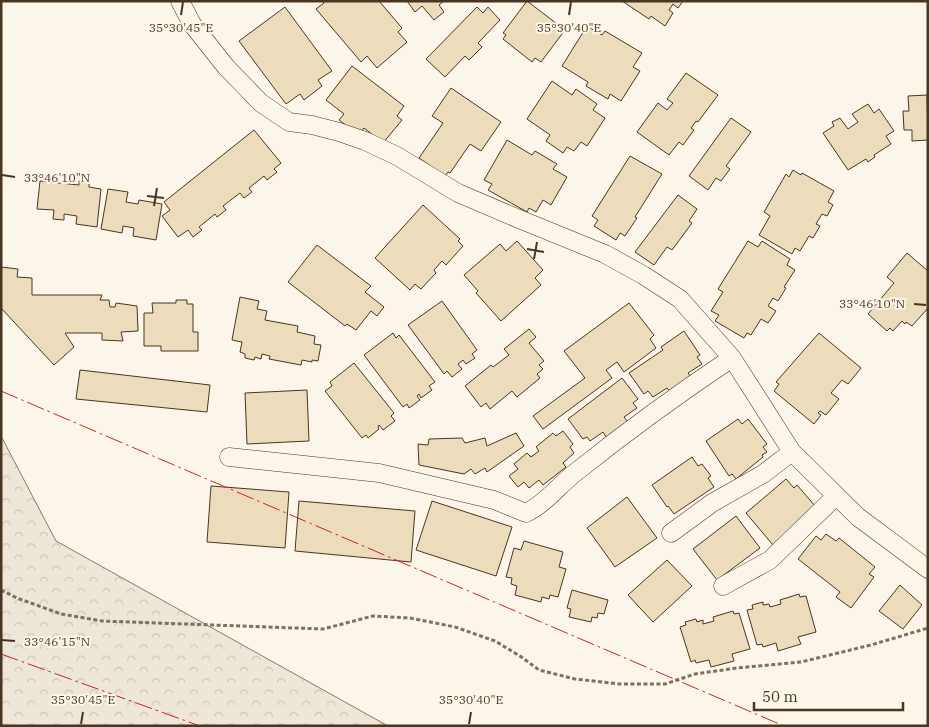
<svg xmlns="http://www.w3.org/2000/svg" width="929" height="727" font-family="'IBM Plex Serif',serif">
	<defs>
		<pattern id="forest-crowns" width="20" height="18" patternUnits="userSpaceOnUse" patternTransform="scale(1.25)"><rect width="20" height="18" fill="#ede6d9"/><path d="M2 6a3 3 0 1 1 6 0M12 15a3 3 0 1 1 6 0" fill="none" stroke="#cdc6ba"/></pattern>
	</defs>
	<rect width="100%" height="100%" fill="#fbf6e9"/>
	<path fill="url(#forest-crowns)" stroke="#887966" d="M 1,436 L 56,541 L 388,726 L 1,726 Z"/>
	<path fill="#ecdcbc" stroke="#4a3520" d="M 322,1 L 379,1 L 402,28 L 398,32 L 407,42 L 377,68 L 367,56 L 361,62 L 316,9 L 324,3 Z
		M 407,1 L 444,1 L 439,5 L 444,12 L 434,20 L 422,6 L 415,12 Z
		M 527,1 L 565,30 L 541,62 L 535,58 L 532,62 L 503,39 L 506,35 L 503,33 Z
		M 622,1 L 683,1 L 678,8 L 673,4 L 669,10 L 673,13 L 665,26 L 651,16 L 649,19 Z
		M 285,7 L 332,71 L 318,80 L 322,86 L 304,100 L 300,94 L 286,104 L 239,41 Z
		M 477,7 L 483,13 L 488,7 L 500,20 L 478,43 L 482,47 L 469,60 L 465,56 L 445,77 L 426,59 Z
		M 587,26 L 602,35 L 605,31 L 642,53 L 633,67 L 640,71 L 621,101 L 610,94 L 608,99 L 586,86 L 588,82 L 562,66 Z
		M 352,66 L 404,106 L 397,116 L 402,120 L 383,143 L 364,128 L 359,135 L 339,120 L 344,114 L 326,100 Z
		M 686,73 L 718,95 L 698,122 L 696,121 L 691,128 L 694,130 L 683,145 L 679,142 L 669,155 L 637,132 L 658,103 L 667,110 L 673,103 L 667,99 Z
		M 552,81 L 572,95 L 576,89 L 597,104 L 593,110 L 605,118 L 587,146 L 581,142 L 574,151 L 567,147 L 563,153 L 546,141 L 550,135 L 527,119 Z
		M 451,88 L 501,122 L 481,151 L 470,144 L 450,173 L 448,172 L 445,176 L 419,158 L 443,123 L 432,116 Z
		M 927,95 L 928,140 L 912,141 L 912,130 L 904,130 L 903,111 L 909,111 L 908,96 Z
		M 868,104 L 874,113 L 879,109 L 894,131 L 886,136 L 891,144 L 874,155 L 875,157 L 868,162 L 866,159 L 848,170 L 823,133 L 834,126 L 832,122 L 840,118 L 848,129 L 858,122 L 852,114 Z
		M 731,118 L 751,132 L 726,166 L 730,169 L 721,181 L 716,178 L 708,190 L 689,176 Z
		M 254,130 L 281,163 L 274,169 L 277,172 L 267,180 L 264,176 L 249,188 L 252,192 L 244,198 L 240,193 L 223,206 L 226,210 L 217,217 L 215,214 L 199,227 L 202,230 L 193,237 L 188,230 L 178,237 L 162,216 L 170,210 L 164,202 Z
		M 507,140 L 532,155 L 535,151 L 557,164 L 553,169 L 567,177 L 551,205 L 543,200 L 536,212 L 529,208 L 527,212 L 488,190 L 492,184 L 484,180 Z
		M 630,156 L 662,174 L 635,217 L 637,218 L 625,236 L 620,233 L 616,240 L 594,226 L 598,220 L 592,216 Z
		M 793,170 L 801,175 L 802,173 L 834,191 L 828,202 L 833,205 L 827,216 L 822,214 L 816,224 L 820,226 L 813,238 L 809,236 L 800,251 L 795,248 L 792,254 L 759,235 L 770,216 L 764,212 L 786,174 L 789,177 Z
		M 40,181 L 79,185 L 79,181 L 89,182 L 89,187 L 101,189 L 97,227 L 76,224 L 77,216 L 64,214 L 64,220 L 53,219 L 54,210 L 37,209 Z
		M 108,189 L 128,192 L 126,202 L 138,204 L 139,200 L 162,204 L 156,240 L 133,236 L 134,228 L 123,226 L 122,233 L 101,229 Z
		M 678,195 L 697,209 L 689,221 L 692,223 L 672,250 L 667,247 L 654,265 L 635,252 Z
		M 423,205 L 460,239 L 458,241 L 463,246 L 446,265 L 442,261 L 434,270 L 436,273 L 421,289 L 415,284 L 410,290 L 375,258 Z
		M 517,241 L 543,270 L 535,278 L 541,285 L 501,321 L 476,293 L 478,291 L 464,275 L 500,244 L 506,251 Z
		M 748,241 L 758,247 L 762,241 L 790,259 L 787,265 L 795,270 L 784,287 L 786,288 L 778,301 L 773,298 L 768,306 L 776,311 L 768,323 L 761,319 L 751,335 L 747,333 L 744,338 L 715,321 L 719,315 L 711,311 L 723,292 L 718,289 Z
		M 317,245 L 371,286 L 365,292 L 384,307 L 377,316 L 371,311 L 356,330 L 347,324 L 345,326 L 288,282 Z
		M 907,253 L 928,271 L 928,308 L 912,326 L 906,322 L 905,324 L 902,321 L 893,331 L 890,328 L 887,331 L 868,314 L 894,283 L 887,277 Z
		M 1,267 L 18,269 L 17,277 L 32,278 L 32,295 L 102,295 L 100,300 L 109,300 L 110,307 L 115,307 L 116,303 L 137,306 L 138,331 L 121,332 L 123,341 L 102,340 L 102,333 L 65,333 L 74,347 L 54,365 L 1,308 Z
		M 240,297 L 259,301 L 257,309 L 267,311 L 265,320 L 298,326 L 297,332 L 315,336 L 314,344 L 321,345 L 318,361 L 312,360 L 312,362 L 302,360 L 301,365 L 269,359 L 270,356 L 262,354 L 261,359 L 255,357 L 254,360 L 245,358 L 245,354 L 240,352 L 242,342 L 232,340 Z
		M 176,300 L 187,300 L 187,304 L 193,304 L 193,332 L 198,332 L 198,351 L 161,351 L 161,346 L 144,346 L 144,313 L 153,313 L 152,303 L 176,303 Z
		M 442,301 L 477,350 L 472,354 L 475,358 L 466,364 L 463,360 L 458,364 L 462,369 L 452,377 L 447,371 L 444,374 L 408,325 Z
		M 629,303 L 654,335 L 650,339 L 656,348 L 624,372 L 617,362 L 606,370 L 612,378 L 543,429 L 533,416 L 585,378 L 564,351 Z
		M 529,329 L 536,337 L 529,343 L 544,361 L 539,365 L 543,369 L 537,374 L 540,378 L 517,397 L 512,391 L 490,409 L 486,403 L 481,407 L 465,386 L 491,365 L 493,367 L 509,355 L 504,349 Z
		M 684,331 L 700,355 L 697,357 L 702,364 L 688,373 L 691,377 L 670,392 L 667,388 L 653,397 L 648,391 L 644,394 L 629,373 L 663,350 L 661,347 Z
		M 393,333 L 396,338 L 399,335 L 435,382 L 429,386 L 432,390 L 421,398 L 419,394 L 417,396 L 420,400 L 409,408 L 407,404 L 403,407 L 364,355 Z
		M 819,333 L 861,368 L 848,384 L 842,380 L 831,393 L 839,399 L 826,415 L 820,411 L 818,413 L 821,415 L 814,424 L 774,391 L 779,384 L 776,382 Z
		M 354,363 L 394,413 L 391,416 L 395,421 L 383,430 L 379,425 L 378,427 L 379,429 L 368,438 L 366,435 L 362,438 L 325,391 L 332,386 L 330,382 Z
		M 80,370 L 210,385 L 207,412 L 76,399 Z
		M 622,378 L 638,399 L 633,403 L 637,408 L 624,417 L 628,422 L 607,438 L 603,432 L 590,441 L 587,437 L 583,439 L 568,419 Z
		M 307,390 L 309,441 L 247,444 L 245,393 Z
		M 738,419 L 742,424 L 748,419 L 767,444 L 763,447 L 767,452 L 762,455 L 763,457 L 736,479 L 732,474 L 729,476 L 706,441 Z
		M 563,431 L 573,444 L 570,447 L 574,453 L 563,463 L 566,467 L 543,485 L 539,480 L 529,488 L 524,482 L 518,487 L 509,476 L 518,469 L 514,464 L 527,453 L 531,457 L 539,451 L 536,447 L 553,433 L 556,436 Z
		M 516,433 L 524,446 L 487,472 L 485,468 L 475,474 L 471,469 L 464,474 L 419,465 L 418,444 L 428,445 L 429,439 L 462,438 L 465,443 L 485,438 L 487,446 Z
		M 692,457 L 698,466 L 702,464 L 711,476 L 708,478 L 714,487 L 674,514 L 668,506 L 667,507 L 652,485 Z
		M 786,479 L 794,488 L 797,485 L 815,506 L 773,545 L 746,513 Z
		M 211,486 L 289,492 L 285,548 L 207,542 Z
		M 627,497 L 657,538 L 615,567 L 587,528 Z
		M 299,501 L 415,511 L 411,562 L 295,551 Z
		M 432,501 L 512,527 L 496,576 L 416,550 Z
		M 736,516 L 760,548 L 717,580 L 693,549 Z
		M 826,534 L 836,541 L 839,538 L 875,567 L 869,574 L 874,577 L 851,608 L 836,597 L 840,592 L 798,559 L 816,536 L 821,540 Z
		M 524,541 L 563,552 L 559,567 L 566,569 L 558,597 L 550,595 L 549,599 L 542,597 L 541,602 L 515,595 L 517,586 L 511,584 L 512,578 L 506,577 L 514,548 L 521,550 Z
		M 667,560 L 692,586 L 653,622 L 628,595 Z
		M 900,585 L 922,605 L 903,629 L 879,611 Z
		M 572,590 L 608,600 L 604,614 L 598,613 L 597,618 L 592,617 L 591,622 L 569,617 L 571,609 L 567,608 Z
		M 799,594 L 800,597 L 806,596 L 816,632 L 798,637 L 801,644 L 778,651 L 776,643 L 763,647 L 762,644 L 757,645 L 747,610 L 753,609 L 752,605 L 763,602 L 763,605 L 769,604 L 770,607 L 781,604 L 780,600 Z
		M 733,611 L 734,614 L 739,613 L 750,649 L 732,654 L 734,661 L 711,667 L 709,660 L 696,663 L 695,660 L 691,662 L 680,627 L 686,625 L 685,622 L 696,619 L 697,622 L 703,620 L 703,624 L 714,621 L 713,617 Z"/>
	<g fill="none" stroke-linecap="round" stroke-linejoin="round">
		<defs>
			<path id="street" d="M 180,1 L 192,24 L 226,67 L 261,103 L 289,122 L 312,125 L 339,132 L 365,141 L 397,156 L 458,193 L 519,219 L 605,254 L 643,275 L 680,299 L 732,358 L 792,452 L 858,517 L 928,569
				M 229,457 L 379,473 L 494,500 L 526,513 C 545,504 559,485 576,472 C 626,432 678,394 732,358
				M 671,533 L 712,503 L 763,474 L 792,452
				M 723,586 L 770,560 L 836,496"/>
		</defs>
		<use href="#street" stroke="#4a3520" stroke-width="19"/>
		<path stroke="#7f6f5c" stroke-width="3" stroke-dasharray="4 2.5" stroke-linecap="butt" d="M 1,590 L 17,598 L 61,614 L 102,621 L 323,629 L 373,616 L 410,618 L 455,627 L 495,641 L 520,656 L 539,670 L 575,679 L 620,684 L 665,684 L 695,674 L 737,668 L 801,662 L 871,645 L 928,628"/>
		<use href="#street" stroke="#fbf6e9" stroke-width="18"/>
		<path stroke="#c62828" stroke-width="1" stroke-dasharray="18 4 2.5 4" stroke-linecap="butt" d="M 1,391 L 784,726
			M 1,654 L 200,726"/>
	</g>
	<path fill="none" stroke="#4a3520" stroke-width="2" d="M 181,15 L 183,2M 569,15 L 571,2M 2,175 L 15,177M 147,196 L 164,198M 154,206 L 157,188M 527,249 L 544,252M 534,259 L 537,242M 914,304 L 926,305M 2,640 L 15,641M 81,724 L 83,712M 469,724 L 471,712"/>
	<g font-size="12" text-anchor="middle" fill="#4a3520" stroke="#fbf6e9" stroke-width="4" stroke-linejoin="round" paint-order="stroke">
		<text x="181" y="32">35°30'45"E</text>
		<text x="569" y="32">35°30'40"E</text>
		<text x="57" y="182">33°46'10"N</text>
		<text x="872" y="308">33°46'10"N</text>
		<text x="57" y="646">33°46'15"N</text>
		<text x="83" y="704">35°30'45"E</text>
		<text x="471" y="704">35°30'40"E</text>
	</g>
	<rect width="929" height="727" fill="none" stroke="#4a3520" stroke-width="5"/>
	<path d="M754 702v8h149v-8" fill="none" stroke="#4a3520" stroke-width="2.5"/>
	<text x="762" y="702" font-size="15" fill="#4a3520" stroke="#fbf6e9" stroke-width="4" paint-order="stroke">50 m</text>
</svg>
